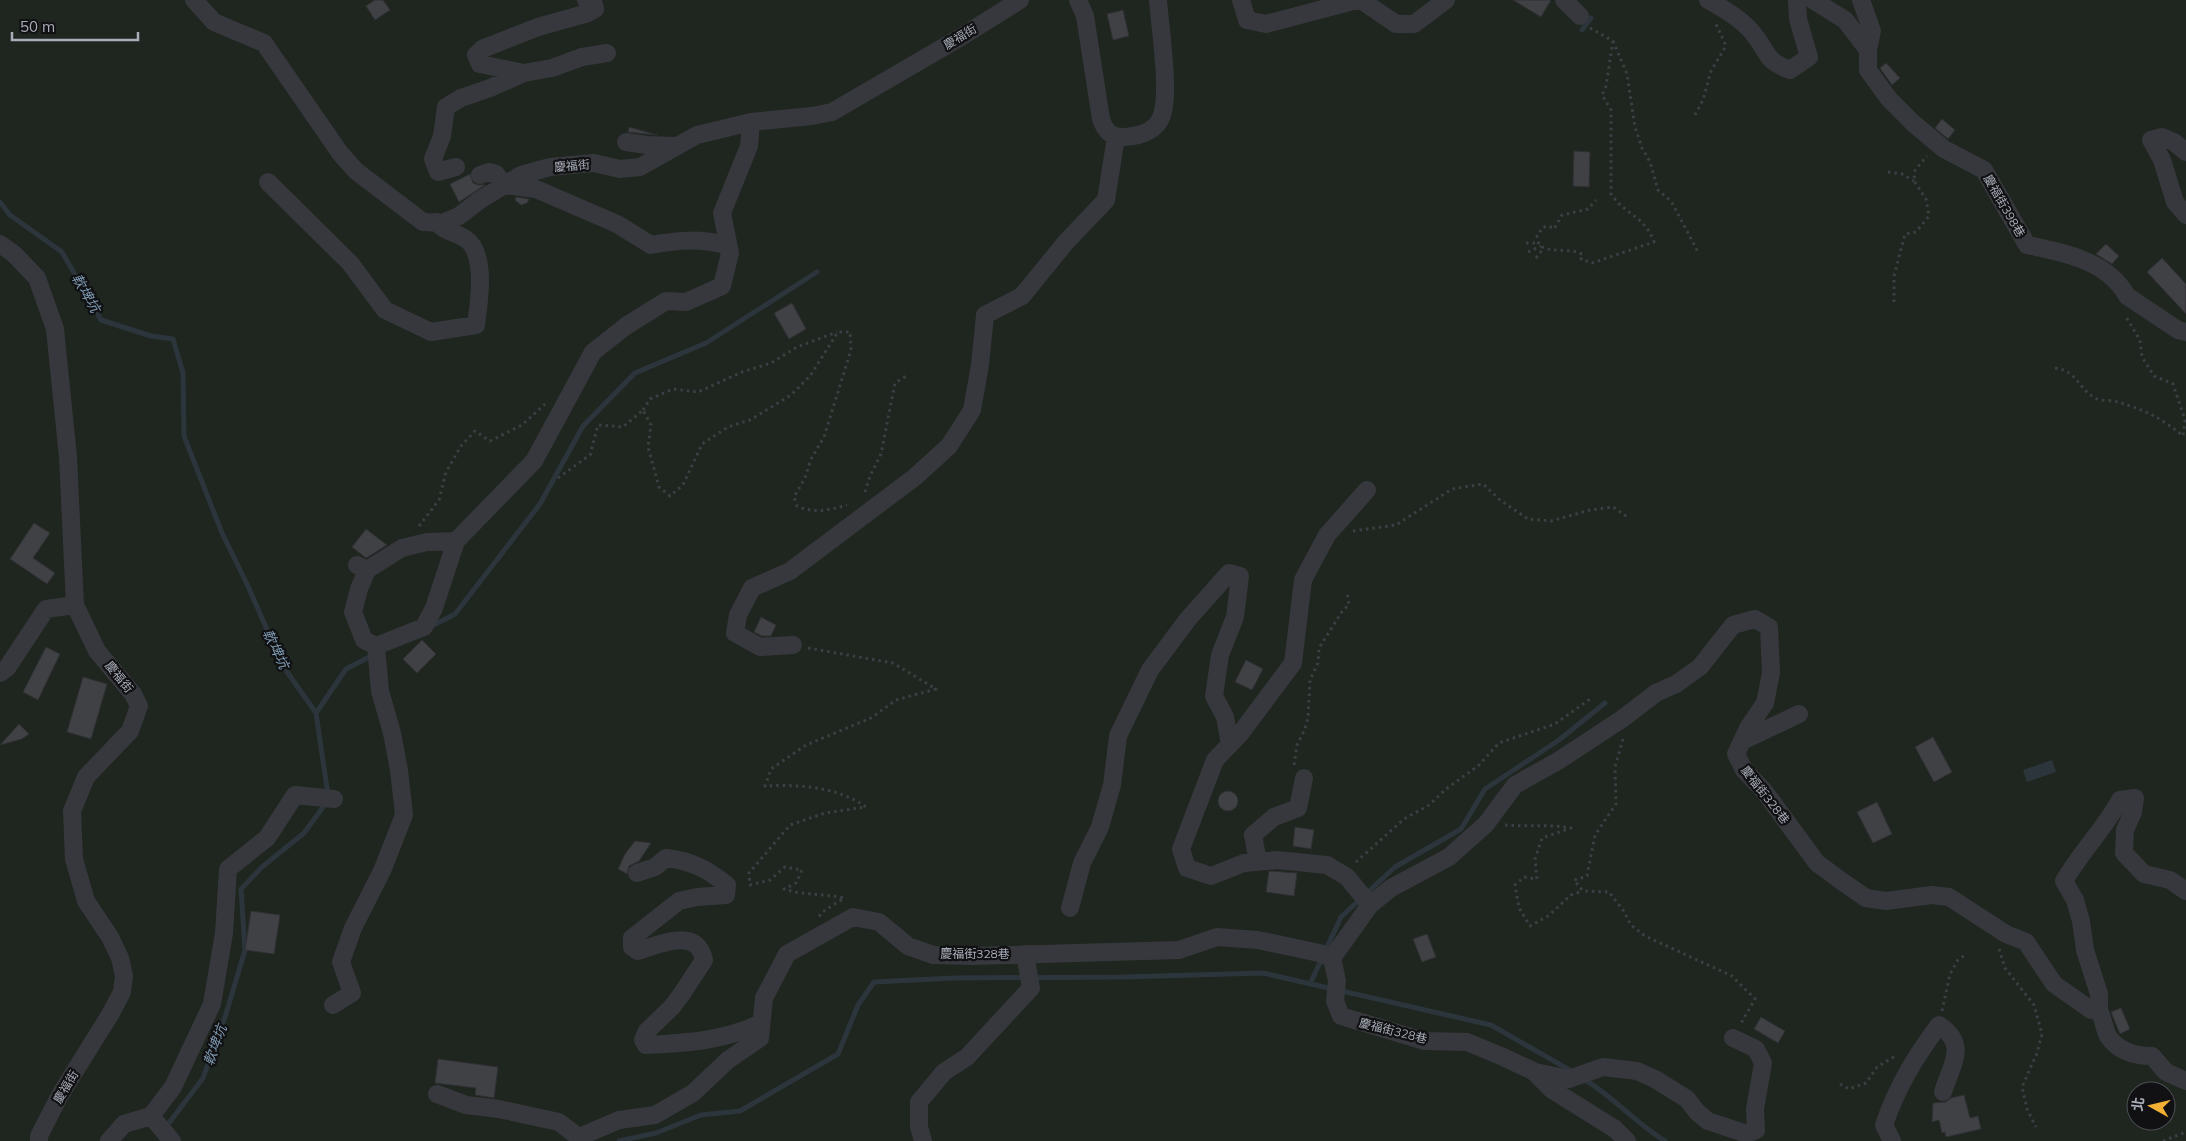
<svg xmlns="http://www.w3.org/2000/svg" width="2186" height="1141" font-family="Mulish,'Noto Sans TC',sans-serif">
	<rect width="100%" height="100%" fill="#161618"/>
	<path fill="#1e261f" fill-rule="evenodd" d="M 0,0 L 2186,0 L 2186,1141 L 0,1141 ZM 2136,1091 L 2166,1091 L 2166,1121 L 2136,1121 Z"/>
	<path fill="#2c353c" d="M 2052,760 L 2056,772 L 2027,782 L 2023,770 Z"/>
	<g fill="none" stroke-linecap="round" stroke-linejoin="round">
		<path stroke="#2c353c" stroke-width="5" d="M 1582,30 L 1591,18
			M 0,202 L 10,215 L 62,252 L 101,320 L 151,336 L 173,339 L 183,373 L 184,436 L 222,533 L 247,584 L 283,666 L 316,713 L 328,795
			M 430,627 L 455,614 L 540,504 L 583,426 L 635,373 L 706,343 L 817,272
			M 316,713 L 346,669 L 373,655
			M 1310,984 L 1341,917 L 1395,867 L 1461,829 L 1485,789 L 1559,740 L 1605,703
			M 1582,1078 C 1613,1096 1635,1123 1665,1141
			M 166,1127 L 203,1078 L 226,1014 L 245,950 L 241,889 L 262,867 L 304,833 L 326,803
			M 619,1141 L 656,1133 L 701,1115 L 740,1111 L 838,1054 L 858,1005 L 874,982 L 954,978 L 1124,977 L 1263,973 L 1491,1025 L 1573,1072"/>
	</g>
	<path fill="#404145" stroke="#303034" d="M 375,0 L 383,0 L 390,10 L 375,20 L 366,6 Z
		M 1513,0 L 1551,0 L 1541,17 Z
		M 1123,10 L 1129,36 L 1113,40 L 1107,14 Z
		M 1886,63 L 1900,78 L 1892,85 L 1880,68 Z
		M 1942,119 L 1955,130 L 1948,139 L 1935,128 Z
		M 629,127 L 657,135 L 628,132 Z
		M 1574,151 L 1590,152 L 1589,187 L 1573,186 Z
		M 470,174 L 473,183 L 478,185 L 485,185 L 459,202 L 450,184 Z
		M 516,197 L 529,199 L 527,203 L 521,205 L 515,200 Z
		M 2106,244 L 2119,256 L 2112,264 L 2096,254 Z
		M 2162,258 L 2186,284 L 2186,314 L 2147,272 Z
		M 792,303 L 806,329 L 789,339 L 774,313 Z
		M 34,523 L 50,533 L 33,558 L 55,573 L 47,584 L 10,559 Z
		M 366,529 L 387,545 L 366,558 L 352,547 Z
		M 761,617 L 776,625 L 771,636 L 762,636 L 754,632 Z
		M 422,640 L 436,654 L 417,673 L 403,659 Z
		M 46,647 L 60,654 L 38,700 L 23,692 Z
		M 1246,660 L 1263,669 L 1252,690 L 1235,682 Z
		M 83,677 L 107,684 L 91,739 L 67,732 Z
		M 19,724 L 29,734 L 22,739 L 0,745 Z
		M 1933,737 L 1952,772 L 1934,782 L 1915,747 Z
		M1218 801a10 10 0 1 1 20 0a10 10 0 1 1-20 0Z
		M 1877,802 L 1892,834 L 1873,843 L 1857,812 Z
		M 1295,827 L 1314,830 L 1311,849 L 1293,846 Z
		M 635,841 L 651,843 L 639,861 L 629,866 L 627,874 L 618,869 L 625,854 Z
		M 1269,871 L 1297,873 L 1294,896 L 1266,892 Z
		M 251,911 L 280,915 L 274,954 L 245,950 Z
		M 1427,934 L 1436,957 L 1422,962 L 1413,939 Z
		M 2121,1008 L 2130,1029 L 2120,1034 L 2111,1012 Z
		M 1761,1017 L 1785,1031 L 1778,1043 L 1754,1029 Z
		M 438,1059 L 498,1067 L 494,1098 L 475,1095 L 476,1088 L 435,1083 Z
		M 1964,1095 L 1970,1118 L 1978,1116 L 1981,1129 L 1946,1137 L 1945,1132 L 1942,1133 L 1939,1120 L 1932,1122 L 1933,1103 L 1946,1102 L 1951,1098 Z"/>
	<g fill="none" stroke-linecap="round" stroke-linejoin="round">
		<path stroke="#3d3f44" stroke-width="3" stroke-dasharray="2.5 4" stroke-linecap="butt" d="M 1590,28 L 1613,41 L 1606,86 L 1602,95 L 1611,110 L 1611,194 C 1624,214 1645,216 1654,242 L 1592,263 L 1581,259 L 1583,255 C 1569,246 1552,255 1539,245 L 1537,236 L 1543,227 L 1549,226 L 1554,229 L 1562,215 L 1588,209 L 1596,200
			M 1613,41 L 1627,74 L 1635,127 L 1642,148 L 1650,162 L 1658,190 L 1671,201 L 1698,252
			M 1695,115 L 1703,100 L 1711,71 L 1726,46 L 1716,24
			M 1888,172 L 1902,174 L 1914,181
			M 1526,243 L 1538,243
			M 1528,252 L 1541,246
			M 1536,258 L 1543,249
			M 1894,302 L 1894,276 L 1905,234 L 1916,232 L 1929,216 L 1926,199 L 1914,181 L 1915,170 L 1927,156
			M 2055,368 C 2078,371 2078,389 2095,398 C 2101,401 2111,400 2118,402 C 2145,410 2161,418 2183,436 L 2185,420 L 2173,384 L 2154,376 L 2142,357 L 2140,340 L 2126,317
			M 643,410 L 650,399 L 673,389 L 698,392 L 742,372 L 771,363 L 797,347 L 837,332
			M 558,478 L 590,455 L 598,425 L 623,427 L 643,410 L 651,425 L 648,447 L 659,487 L 670,496 L 683,485 L 702,444 L 728,427 L 750,420 L 791,395 L 810,376 L 838,332 L 850,332 L 851,350 L 824,437 L 811,459 L 805,478 L 794,497 L 797,506 C 815,514 829,510 847,505
			M 865,492 L 870,476 L 881,454 L 895,383 L 908,375
			M 419,526 L 439,500 L 446,472 L 461,446 L 475,431 L 490,441 L 522,425 L 545,404
			M 1353,531 L 1396,525 L 1452,489 L 1483,484 L 1500,500 L 1528,519 L 1551,521 L 1590,510 L 1613,507 L 1629,518
			M 808,648 L 893,663 L 936,689 L 896,700 L 871,718 L 806,745 L 771,769 L 765,786 C 799,784 838,787 866,807 L 825,813 L 790,825 L 749,873 L 750,885 L 770,880 L 785,867 L 802,870 L 796,883 L 784,889 C 805,896 822,893 844,898 L 821,913 L 819,917
			M 1623,739 L 1615,767 L 1616,804 L 1595,835 L 1587,876 L 1574,880 L 1583,891 L 1609,892 L 1623,910 L 1631,925 L 1645,936 L 1732,976 L 1755,999 L 1740,1025
			M 1294,765 L 1297,745 L 1304,731 L 1308,718 L 1310,680 L 1318,663 L 1319,648 L 1343,610 L 1349,605 L 1347,592
			M 1505,825 C 1527,827 1549,824 1571,828 L 1542,838 L 1535,859 L 1537,879 L 1524,877 L 1515,885 L 1519,908 L 1530,926 L 1548,916 L 1571,895 L 1583,891
			M 1356,862 L 1404,819 L 1429,805 L 1446,789 L 1478,766 L 1499,743 L 1555,724 L 1590,699
			M 1999,949 L 2005,968 L 2034,1005 L 2042,1034 L 2037,1053 L 2022,1087 L 2027,1109 L 2036,1127
			M 1942,1011 L 1950,974 L 1958,960 L 1965,955
			M 1840,1084 L 1849,1089 L 1866,1083 L 1877,1067 L 1897,1055
			M 2163,1141 L 2186,1132"/>
		<path stroke="#37383d" stroke-width="18" d="M 194,0 L 214,22 L 264,43 L 340,153 L 356,171 L 423,222 L 442,223 L 459,216 L 480,200 L 521,175 L 550,167 L 594,163 L 620,169 L 640,167 L 697,135 L 751,122 L 812,116 L 832,112 L 961,37 L 1020,0
			M 1078,0 L 1085,16 L 1101,119 C 1105,131 1111,138 1125,137 C 1140,136 1157,131 1162,115 C 1170,91 1160,28 1158,0
			M 1241,0 L 1247,20 L 1266,24 L 1357,0
			M 1361,0 L 1396,24 L 1414,24 L 1446,0
			M 1564,0 L 1580,16
			M 1708,0 C 1724,9 1740,18 1752,32 C 1769,52 1763,60 1790,70 L 1809,57 L 1798,19 L 1797,0
			M 1813,0 L 1845,20 L 1868,50 L 1868,70 L 1889,99 L 1913,123 L 1944,149 L 1984,170 L 2027,245 C 2063,252 2108,261 2127,296 L 2178,330 L 2186,332
			M 1861,0 L 1872,31 L 1868,50
			M 524,73 L 480,64 L 476,55 L 482,49 L 538,27 L 588,13 L 595,9 L 594,5 L 586,0
			M 626,142 L 647,145 L 677,146
			M 2186,152 L 2174,142 L 2162,137 L 2151,140 L 2162,160 L 2175,202 L 2186,215
			M 456,167 L 438,172 L 433,159 L 442,136 L 446,107 L 461,98 L 490,88 L 524,73 L 552,68 L 582,57 L 607,53
			M 480,175 L 489,172 L 496,174 L 504,185 L 536,189 L 617,224 L 651,245 C 678,240 702,238 728,246
			M 268,182 L 350,263 L 385,310 L 431,332 L 476,325 C 479,303 487,254 466,239 C 456,232 444,232 436,222
			M 0,244 L 14,254 L 37,278 L 55,329 L 68,457 L 75,605 L 97,651 L 133,694 L 139,706 L 130,731 L 86,777 L 72,811 L 74,859 L 86,901 L 110,937 L 120,958 L 124,976 L 122,992 L 111,1013 L 60,1095 L 39,1136 L 39,1141
			M 1367,490 L 1327,535 L 1303,580 L 1293,663 L 1240,734 L 1215,760 L 1181,849 L 1187,868 L 1211,876 L 1244,863 L 1277,860 L 1327,865 L 1347,877 L 1370,905
			M 357,565 L 367,570 L 359,589 L 353,612 L 364,640 L 376,646
			M 367,570 L 402,548 L 427,542 L 456,541
			M 793,645 L 760,647 L 735,633 L 738,615 L 752,588 L 790,571 L 915,477 L 949,446 L 972,410 L 980,365 L 985,315 L 1022,296 L 1066,242 L 1106,200 L 1116,137
			M 0,673 L 7,668 L 46,609 L 75,605
			M 1742,741 L 1799,714
			M 1258,862 L 1253,835 L 1274,817 L 1298,808 L 1304,778
			M 637,873 L 655,867 L 666,858 C 692,861 707,869 727,885 L 726,895 L 697,897 L 679,901 L 632,938 L 632,947 L 638,951 C 660,944 698,927 704,960 L 681,995 L 672,1007 L 647,1031 L 643,1040 L 646,1045 C 687,1043 724,1041 761,1023
			M 1070,908 L 1082,863 L 1100,827 L 1112,785 L 1118,736 L 1150,670 L 1188,619 L 1229,573 L 1240,576 L 1235,617 L 1220,655 L 1214,696 L 1225,717 L 1230,744
			M 1332,958 L 1370,905 L 1391,888 L 1449,857 L 1486,824 L 1515,785 L 1558,761 L 1622,719 L 1656,693 L 1676,684 L 1700,667 L 1733,625 L 1755,619 L 1769,627 L 1771,673 L 1765,703 L 1748,728 L 1736,754 L 1744,770 L 1764,791 L 1817,863 L 1840,880 L 1866,898 L 1886,901 L 1932,895 L 1949,897 L 2006,934 L 2026,942 L 2054,984 L 2091,1010 L 2099,1010 C 2103,1018 2104,1028 2108,1036 C 2118,1051 2135,1056 2152,1056 L 2166,1072 L 2186,1081
			M 333,1005 L 352,993 L 341,962 L 353,928 L 382,871 L 404,815 L 399,770 L 392,733 L 380,691 L 376,646 L 424,627 L 434,608 L 456,541 L 534,461 L 593,352 L 626,326 L 666,301 L 686,302 L 722,286 L 730,253 L 722,213 L 749,146 L 751,122
			M 2099,1010 L 2099,994 L 2085,950 L 2081,921 L 2075,900 L 2064,881 C 2081,852 2104,829 2120,800 L 2135,798 L 2133,812 L 2125,830 L 2124,853 L 2144,874 L 2170,880 L 2186,891
			M 1535,1072 L 1569,1079 L 1603,1067 L 1637,1071 L 1655,1079 L 1687,1099 L 1697,1112 L 1708,1121 L 1747,1134 L 1756,1130 L 1755,1109 L 1763,1063 L 1756,1049 L 1733,1038
			M 437,1094 L 466,1105 L 499,1109 L 559,1122 L 581,1139
			M 151,1116 L 173,1087 L 212,1004 L 224,933 L 228,869 L 267,838 L 295,795 L 334,799
			M 109,1141 L 124,1124 L 151,1116 L 172,1141
			M 579,1141 L 584,1135 L 619,1120 L 655,1115 L 693,1093 L 728,1060 L 760,1038 L 764,998 L 787,954 L 853,917 L 879,922 L 908,946 L 933,955 L 973,956 L 1179,950 L 1217,937 L 1258,940 L 1319,953 L 1332,958 L 1337,981 L 1335,1001 L 1341,1016 L 1424,1041 L 1467,1042 L 1501,1056 L 1533,1071 L 1551,1089 L 1615,1129 L 1627,1141
			M 923,1141 L 919,1127 L 919,1102 L 944,1072 L 967,1057 L 1031,988 L 1025,954
			M 1892,1141 L 1884,1125 C 1897,1087 1915,1057 1939,1025 C 1969,1045 1951,1065 1943,1092"/>
	</g>
	<g text-anchor="middle" stroke-width="4.5" stroke-linejoin="round" paint-order="stroke">
		<g font-size="12" fill="#a8adb8" stroke="#111113">
			<text transform="translate(960 37) rotate(-31)" y="4">慶福街</text>
			<text transform="translate(572 166) rotate(-5)" y="4">慶福街</text>
			<text transform="translate(2004 206) rotate(60)" y="4">慶福街398巷</text>
			<text transform="translate(119 677) rotate(51)" y="4">慶福街</text>
			<text transform="translate(1765 795) rotate(52)" y="4">慶福街328巷</text>
			<text x="975" y="958">慶福街328巷</text>
			<text transform="translate(1393 1031) rotate(14)" y="4">慶福街328巷</text>
			<text transform="translate(66 1087) rotate(-59)" y="4">慶福街</text>
		</g>
		<g font-size="14" font-style="italic" fill="#7f9bb3" stroke="#111113">
			<text transform="translate(86 293) rotate(60)" y="5">軟埤坑</text>
			<text transform="translate(276 649) rotate(64)" y="5">軟埤坑</text>
			<text transform="translate(215 1045) rotate(-70)" y="5">軟埤坑</text>
		</g>
	</g>
	<g transform="translate(2151 1106) rotate(278)"><circle r="24" fill="#111113" stroke="#4d4f55"/>
	<path d="M0-4L9 19L0 12L-9 19Z" fill="#f2b134"/>
	<text y="-8" font-size="14" font-weight="bold" text-anchor="middle" fill="#a8adb8">北</text>
	</g>
	<path d="M12 32v8h126v-8" fill="none" stroke="#a8adb8" stroke-width="2.5"/>
	<text x="20" y="32" font-size="15" fill="#a8adb8" stroke="#111113" stroke-width="4" paint-order="stroke">50 m</text>
</svg>
